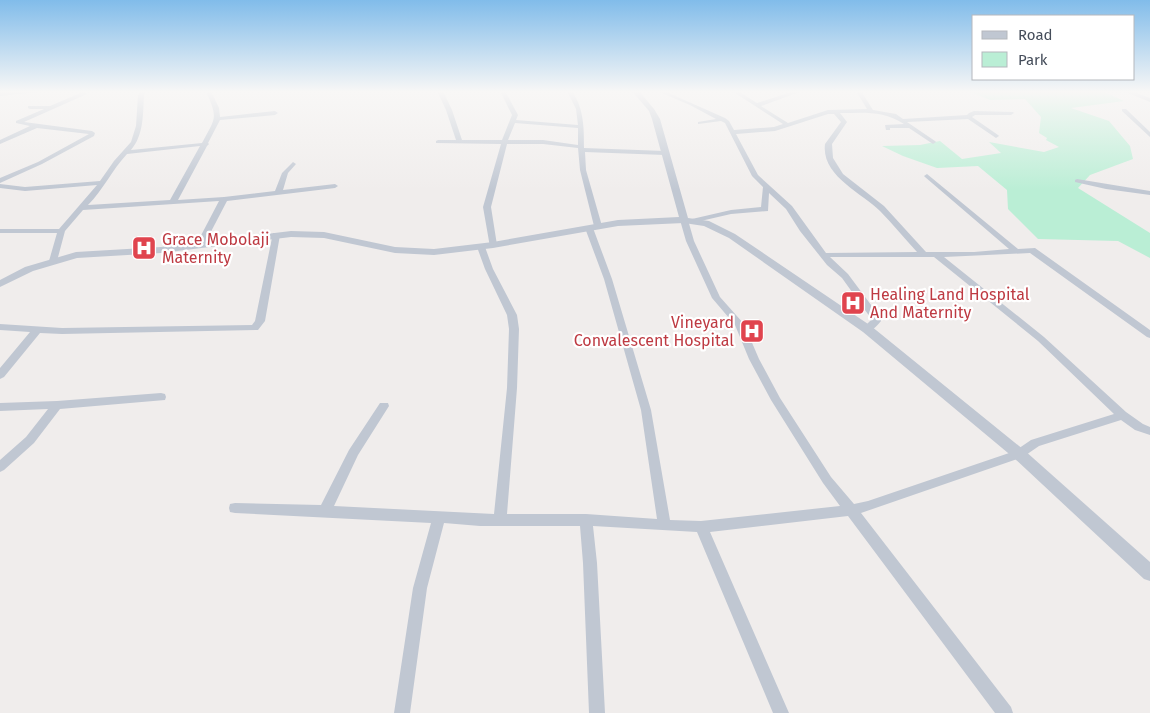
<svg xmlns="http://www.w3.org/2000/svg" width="1150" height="713" font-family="'Fira Sans',sans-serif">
	<rect width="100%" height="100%" fill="#f0edec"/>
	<path fill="#baeed5" d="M 968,91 L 1102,91 L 1124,101 L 1071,108 L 1109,121 L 1130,146 L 1133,159 L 1090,175 L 1078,188 L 1150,233 L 1150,258 L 1118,241 L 1038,239 L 1008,209 L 1007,190 L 978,166 L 937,168 L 903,156 L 882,146 L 920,145 L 940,141 L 962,159 L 1001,153 L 989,142 L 1044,152 L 1059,147 L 1046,140 L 1047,138 L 1039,133 L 1041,117 L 1025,99 L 990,100 Z"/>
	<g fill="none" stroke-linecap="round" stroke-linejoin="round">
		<path fill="#c0c7d2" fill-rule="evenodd" d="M 19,91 L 49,91 L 0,96 L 0,92 Z
			M 85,91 L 87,94 L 24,122 L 92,131 L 95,133 L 94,136 L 42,164 L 0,183 L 0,178 L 38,162 L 89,134 L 37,128 L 0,144 L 0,140 L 30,126 L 16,123 L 16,121 L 44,109 L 30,109 L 28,108 L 28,106 L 50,106 Z
			M 141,91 L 146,91 L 144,95 C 143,113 144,135 131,150 L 202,143 C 216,117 218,119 206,91 L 211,91 L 219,108 L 220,117 L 275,111 L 278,113 L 275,115 L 220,120 L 208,143 L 209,144 L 207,146 L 178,200 L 224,197 L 275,191 L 282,173 L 293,162 L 296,164 L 288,173 L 283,190 L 335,184 L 338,186 L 335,188 L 227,201 L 204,245 L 200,247 L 196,245 L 219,201 L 83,210 L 65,231 L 57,261 L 53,263 L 49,261 L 57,233 L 0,233 L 0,229 L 59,229 L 97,185 L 25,191 L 0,188 L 0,184 L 25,187 L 100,181 L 114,161 L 131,142 L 136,126 L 138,95 ZM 200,146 L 170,200 L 88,205 C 103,190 112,170 127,154 Z
			M 437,91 L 443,91 L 452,110 L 462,140 L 502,140 L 512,115 L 500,91 L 505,91 L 518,115 L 516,120 L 578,125 L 576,109 L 567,91 L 572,91 C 584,109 584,127 584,148 L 665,151 L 668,153 L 665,155 L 585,152 L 586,170 L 602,226 L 598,228 L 594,226 L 580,170 L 578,148 L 543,144 L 507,144 L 491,207 L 497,245 L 493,247 L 490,247 L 483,207 L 501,144 L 436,143 L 436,141 L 438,140 L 456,140 L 446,110 ZM 515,123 L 578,128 L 578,145 L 543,140 L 508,140 Z
			M 657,91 L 664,91 L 725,118 L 729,121 L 734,130 L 774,127 L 783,124 L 732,91 L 738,91 L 757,103 L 794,91 L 802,91 L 761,106 L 788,123 L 828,110 L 867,109 L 856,91 L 861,91 L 873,110 L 896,114 L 903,119 L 967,115 L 969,113 L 974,111 L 1013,112 L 1014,113 L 1011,115 L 975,115 L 972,117 L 998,135 L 999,136 L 996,138 L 968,119 L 907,122 L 935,141 L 936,142 L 933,144 L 909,128 L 890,128 L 890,130 L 886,130 L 885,125 L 904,124 C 883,110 864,113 840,113 L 847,122 L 832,144 L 833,158 L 843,174 L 884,206 L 926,252 L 974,252 L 1009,249 L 925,177 L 924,176 L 927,174 L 1018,249 L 1035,248 L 1150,330 L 1150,338 L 1147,337 L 1030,253 L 944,257 L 1044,337 L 1126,412 L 1143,424 L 1150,427 L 1150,435 L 1135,430 L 1121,420 L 1039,446 L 1023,457 L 861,513 L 1011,707 L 1013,713 L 995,713 L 848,516 L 710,532 L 789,713 L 773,713 L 697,532 L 593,526 L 597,563 L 605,713 L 589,713 L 583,563 L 580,526 L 480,526 L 444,523 L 427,588 L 410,713 L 394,713 L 413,588 L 431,523 L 235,513 L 230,512 L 229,508 L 230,504 L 235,503 L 321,505 L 349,450 L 380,403 L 388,403 L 389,406 L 358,455 L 334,506 L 494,514 L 507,388 L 509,329 L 507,315 L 485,269 L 477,247 L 481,245 L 485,247 L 493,269 L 517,315 L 519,329 L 517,388 L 507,514 L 586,514 L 657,519 L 641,410 L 604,279 L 585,228 L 589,226 L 593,228 L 612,279 L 651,410 L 670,520 L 701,521 L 840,506 L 823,483 L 771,400 L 749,359 L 735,325 L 712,298 L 686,241 L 680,220 L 684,218 L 688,220 L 694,241 L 720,297 L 744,324 L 759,359 L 780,398 L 831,477 L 854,504 L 868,501 L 1015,451 L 1031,440 L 1114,414 L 1038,341 L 934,257 L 830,257 L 848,274 L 880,317 L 881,321 C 878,325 872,331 867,332 L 862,329 L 871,320 L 870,317 L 842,278 L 827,265 L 800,231 L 786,209 L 769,193 L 768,211 L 731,214 L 692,223 L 692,219 L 731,210 L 761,207 L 763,187 L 752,176 L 725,123 L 721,121 L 698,124 L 698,122 L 716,119 L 690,105 ZM 828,114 L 834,114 L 841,122 L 825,144 C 821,176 862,193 880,211 C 893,224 904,238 917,252 L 826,253 L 792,206 L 758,175 L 736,134 L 775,131 Z
			M 1123,91 L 1131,91 L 1150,98 L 1150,102 Z
			M 1122,109 L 1126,109 L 1150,132 L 1150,137 L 1122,111 Z
			M 1077,179 L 1150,191 L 1150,195 L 1106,189 L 1075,182 L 1075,180 Z
			M 273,233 L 279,233 L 280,235 L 265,321 L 258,330 L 62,334 L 40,333 L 4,377 L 0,379 L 0,368 L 30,332 L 0,330 L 0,324 L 62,328 L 252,325 L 255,321 Z
			M 161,393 L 165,394 L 166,397 L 165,400 L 60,409 L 34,443 L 4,470 L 0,472 L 0,460 L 26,437 L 48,409 L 0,411 L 0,403 L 57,401 Z"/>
		<path fill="#c0c7d2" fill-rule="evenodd" d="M 632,91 L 639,91 L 654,109 L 660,119 L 688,218 L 709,221 L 735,234 L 871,326 L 1024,450 L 1150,562 L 1150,581 L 1144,579 L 1014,458 L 863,332 L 729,238 L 704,226 L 684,223 L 618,226 L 493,248 L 434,255 L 395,253 L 324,238 L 291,237 L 161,253 L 77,258 L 33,271 L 0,287 L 0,280 L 25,267 L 76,252 L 161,247 L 291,231 L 324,232 L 395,247 L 434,249 L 493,242 L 618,220 L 679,217 L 652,119 L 649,111 Z"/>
	</g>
	<linearGradient id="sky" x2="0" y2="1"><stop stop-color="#81bcea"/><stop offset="0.48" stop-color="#f8f7f6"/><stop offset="1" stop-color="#f8f7f6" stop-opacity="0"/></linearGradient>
	<rect width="1150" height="191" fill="url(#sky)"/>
	<defs>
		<symbol id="hospital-square" viewBox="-11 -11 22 22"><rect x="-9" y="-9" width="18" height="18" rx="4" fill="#e0444e" stroke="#fff"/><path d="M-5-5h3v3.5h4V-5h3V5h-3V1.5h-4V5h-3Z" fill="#fff"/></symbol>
	</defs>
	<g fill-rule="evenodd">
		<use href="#hospital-square" x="130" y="234" width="28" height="28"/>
		<use href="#hospital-square" x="839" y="289" width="28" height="28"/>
		<use href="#hospital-square" x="738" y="317" width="28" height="28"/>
	</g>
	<g text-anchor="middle" stroke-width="4.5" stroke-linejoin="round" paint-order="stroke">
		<g font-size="16" fill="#be3a42" stroke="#fff" text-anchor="start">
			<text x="162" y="245">Grace Mobolaji<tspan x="162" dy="18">Maternity</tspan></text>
			<text x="870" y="300">Healing Land Hospital<tspan x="870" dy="18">And Maternity</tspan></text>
			<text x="734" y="328" text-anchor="end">Vineyard<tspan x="734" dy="18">Convalescent Hospital</tspan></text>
		</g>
	</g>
	<rect x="972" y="15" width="162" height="65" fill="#ffffff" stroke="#b5b8bd"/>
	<rect x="982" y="31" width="25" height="8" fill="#c0c7d2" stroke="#b5b8bd"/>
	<text x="1018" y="40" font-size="15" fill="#454d5a">Road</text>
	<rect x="982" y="52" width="25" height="15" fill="#baeed5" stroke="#b5b8bd"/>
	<text x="1018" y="65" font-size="15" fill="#454d5a">Park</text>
</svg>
